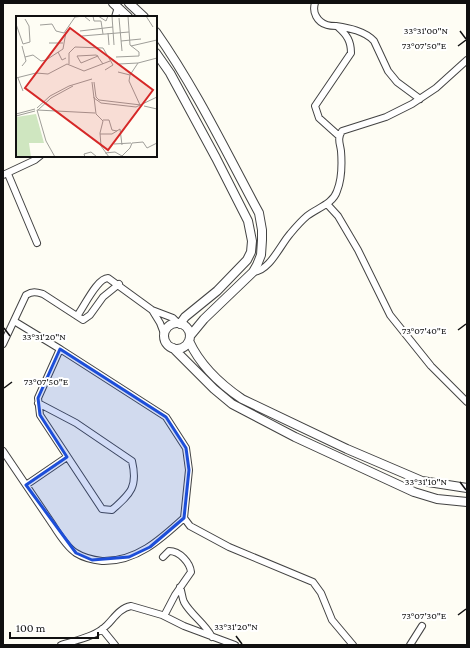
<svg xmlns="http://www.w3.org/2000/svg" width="470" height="648" font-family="'Crimson Pro',serif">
	<rect width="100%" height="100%" fill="#fefdf4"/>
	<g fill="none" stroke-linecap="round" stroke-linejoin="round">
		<defs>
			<path id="minor" d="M 315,3 C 312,12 317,22 327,25 C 330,26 333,26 336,26 C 349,28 365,31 374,41 L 388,71 L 397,82 L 420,99
				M 115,17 L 118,7
				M 338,27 C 347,35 351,41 351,53 L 315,106 L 319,118 L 339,136
				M 8,174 L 37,243
				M 3,175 L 35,160 L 40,156
				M 327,204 L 338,216 L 358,250 L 390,315 L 431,366 L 467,402
				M 253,272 C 269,272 281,244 290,234 C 295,228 301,221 307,216 C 317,208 333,204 337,191 C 342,179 342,164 341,151 C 340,143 337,139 342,131 L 386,117 L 412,104 L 436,88 L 467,60
				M 152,310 L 160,323 L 165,336
				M 77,316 C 84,307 97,278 108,278 L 152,310 L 173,318 L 178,323
				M 14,321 L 60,349 L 166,417 L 186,448 L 189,470 L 184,518 L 190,526 L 229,547 L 313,582 L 321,593 L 332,620 L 353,645
				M 3,344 L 26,295 C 33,291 36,292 43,294 L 83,320 L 90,315 L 103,297 L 119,284
				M 38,403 L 76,423 L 132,461 C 138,487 131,493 112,510 L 102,509 L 40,415 L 38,398 L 60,349
				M 3,451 C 20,476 36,500 53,525 C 58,533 68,548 76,553 C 84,558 93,560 102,561 C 136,562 160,540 184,518
				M 26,485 L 67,457
				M 163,557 L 169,551 C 180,551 190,563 191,572 L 175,595 L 164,616
				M 180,587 C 182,592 182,598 184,602 C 191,615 205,623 212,637
				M 102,629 L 115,645
				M 61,645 C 76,640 95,637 107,625 C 114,618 120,608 131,606 L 162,615 L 184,626 L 235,645
				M 410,645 L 422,626"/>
			<path id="tertiary" d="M 113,3 L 128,17
				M 129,3 L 144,17
				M 156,32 C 196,89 226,152 259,213 L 262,230 L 262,240 L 261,255 L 257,265 L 253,272 L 204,319 L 190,336
				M 156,53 L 170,73 L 216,158 L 248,221 L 252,241 L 251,252 L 247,260 L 217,291 L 185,317 L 180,324
				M164 336a13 13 0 1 1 26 0a13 13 0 1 1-26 0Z
				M 189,341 C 200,365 220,384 242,399 L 347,449 L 422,481 L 467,488
				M 173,348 L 214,389 L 232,404 L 295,437 L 414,492 L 437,499 L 467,502"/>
		</defs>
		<use href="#minor" stroke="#434343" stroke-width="8"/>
		<use href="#tertiary" stroke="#434343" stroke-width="10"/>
		<use href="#minor" stroke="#fff" stroke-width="6"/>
		<use href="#tertiary" stroke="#fff" stroke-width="8"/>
	</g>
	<path fill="#1d4ed8" fill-opacity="0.2" stroke="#1d4ed8" stroke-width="3" stroke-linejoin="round" d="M 60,349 L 166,417 L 186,448 L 189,470 L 184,518 L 150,547 L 129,557 L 92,560 L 76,553 L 26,485 L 67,457 L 40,415 L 38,398 Z"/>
	<path fill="none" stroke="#101010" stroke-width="1.5" d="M 460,31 L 466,39M 458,46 L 466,40M 4,328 L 10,336M 458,330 L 466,324M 4,388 L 12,382M 460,482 L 466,490M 458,615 L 466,609M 236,636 L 242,644"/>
	<g transform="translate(16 16)">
		<rect width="141" height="141" fill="#fefdf4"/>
		<path d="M 20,98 L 28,127 L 13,127 L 15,141 L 0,141 L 0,101 Z" fill="#cfe6c0"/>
		<path fill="none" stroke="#9f9e99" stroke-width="1" d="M 77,0 L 78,5 L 85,5 L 87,18M 82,0 L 90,5 L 92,0M 96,0 L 98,29M 130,0 L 137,11M 103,2 L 106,35M 0,8 L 7,28 L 14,26 L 13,10 L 9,3M 24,9 L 36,8 L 40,15 L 48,17 L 59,1 L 68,0 L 74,5M 64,15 L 97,11M 92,17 L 93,29M 66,20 L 113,16M 105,25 L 125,23M 33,27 L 47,27M 115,30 L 141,24M 42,36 L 46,44 L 50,42M 82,40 L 65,47 L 61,40 L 80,39 L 82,40 L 82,41 L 87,48M 9,41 L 17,39 L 25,45 L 30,44 L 47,33 L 50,16M 100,41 L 123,40 L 123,36 L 114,29 L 112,0M 53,48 L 53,37 L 59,31 L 87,32 L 97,49 L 89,54M 103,48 L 122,47M 6,50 L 10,45 L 6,30M 102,56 L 114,59M 0,62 L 20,57 L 32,58 L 51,48 L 68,55 L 94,45M 2,62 L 7,75M 76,66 L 78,82 L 85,87 L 120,91 L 141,81M 78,66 L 80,81 L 83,84 L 125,89M 78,81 L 80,98 L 87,105 L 84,117 L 85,130 L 93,141M 124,89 L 113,65 L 114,59 L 122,47 L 141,42M 128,90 L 141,93M 21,92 L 34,80 L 53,70 L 76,63M 21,94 L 79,97M 21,94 L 30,125 L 39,141M 22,94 L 35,82 L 57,70M 0,98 L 19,93M 0,100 L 19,95M 87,104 L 93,104 L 96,114 L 101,115M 84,118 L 96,118 L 104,113 L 106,129M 98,128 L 115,127M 89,137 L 99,136 L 106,140 L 114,132 L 116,127 L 127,126 L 131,132 L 141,127M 69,141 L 68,138 L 75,136 L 81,141"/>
		<path fill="#d62828" fill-opacity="0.15" stroke="#d62828" stroke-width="2" d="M 54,12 L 137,74 L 92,134 L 9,72 Z"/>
		<rect width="141" height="141" fill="none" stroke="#101010" stroke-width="2"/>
	</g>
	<g font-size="10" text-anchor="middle" fill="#101010" stroke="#fff" stroke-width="4" stroke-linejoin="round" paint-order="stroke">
		<text x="426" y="34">33°31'00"N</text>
		<text x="424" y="49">73°07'50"E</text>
		<text x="424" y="334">73°07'40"E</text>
		<text x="44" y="340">33°31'20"N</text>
		<text x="46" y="385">73°07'50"E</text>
		<text x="426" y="485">33°31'10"N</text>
		<text x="424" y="619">73°07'30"E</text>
		<text x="236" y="630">33°31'20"N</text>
	</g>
	<rect width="470" height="648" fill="none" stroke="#101010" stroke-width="8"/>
	<path d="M10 632v6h88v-6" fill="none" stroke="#101010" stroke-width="2"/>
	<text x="16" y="632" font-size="12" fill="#101010" stroke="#ffffff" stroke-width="3" paint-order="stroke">100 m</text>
</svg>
